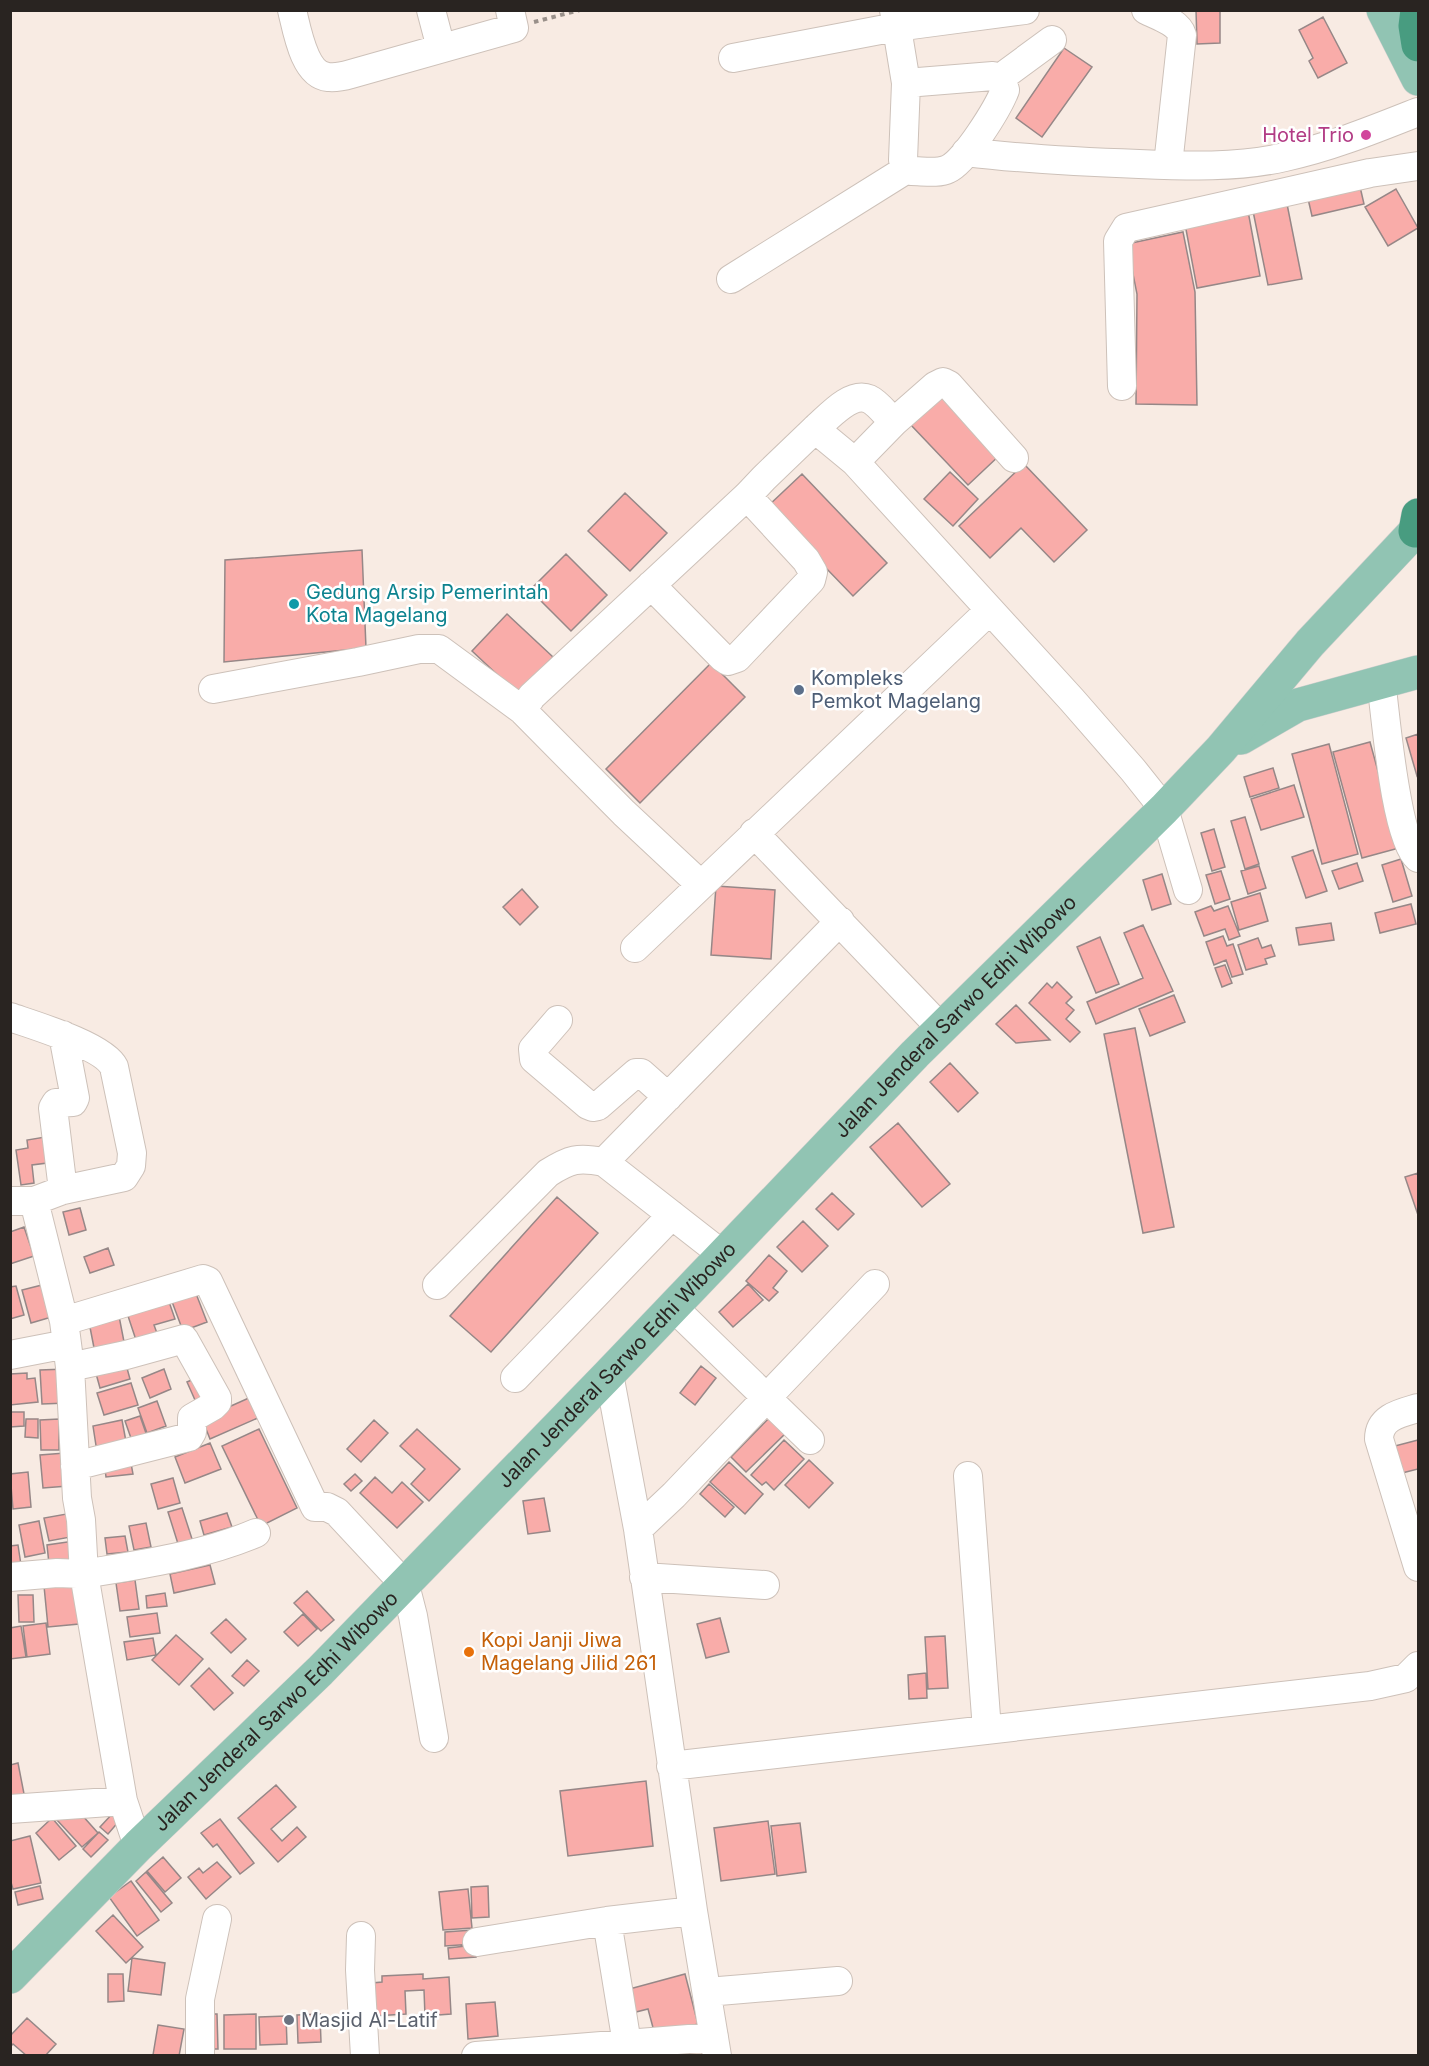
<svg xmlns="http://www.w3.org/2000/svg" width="1429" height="2066" font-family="Inter,sans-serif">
	<rect width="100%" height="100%" fill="#f8ebe3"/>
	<path fill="#f9aca9" stroke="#968787" stroke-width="1.5" d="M 1196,10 L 1220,10 L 1220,43 L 1197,44 Z
		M 1323,17 L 1347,63 L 1318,78 L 1309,61 L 1313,58 L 1299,30 Z
		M 1064,48 L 1092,67 L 1042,137 L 1016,118 Z
		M 1358,178 L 1364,204 L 1312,216 L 1306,190 Z
		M 1396,189 L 1418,228 L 1388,246 L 1365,207 Z
		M 1287,204 L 1302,279 L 1268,285 L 1253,211 Z
		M 1248,211 L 1260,276 L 1197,288 L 1185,224 Z
		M 1183,232 L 1195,292 L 1197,405 L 1136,404 L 1137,294 L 1127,244 Z
		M 944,392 L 1002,453 L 968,485 L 910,424 Z
		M 1024,464 L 1087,530 L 1054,562 L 1021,528 L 990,558 L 959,526 Z
		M 950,472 L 978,499 L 953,526 L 924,499 Z
		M 802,474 L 887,563 L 853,596 L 767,507 Z
		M 625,493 L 667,533 L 630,571 L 588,531 Z
		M 362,550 L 366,648 L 224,662 L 225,560 Z
		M 566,554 L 607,595 L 571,631 L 530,590 Z
		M 507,614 L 553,657 L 518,694 L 472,651 Z
		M 711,663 L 745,697 L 640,803 L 606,769 Z
		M 1418,734 L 1418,775 L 1417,776 L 1406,738 Z
		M 1370,742 L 1399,848 L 1362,858 L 1333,752 Z
		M 1329,744 L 1358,854 L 1322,864 L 1292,754 Z
		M 1273,768 L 1279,788 L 1250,797 L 1244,777 Z
		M 1294,785 L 1304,817 L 1261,830 L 1251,799 Z
		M 1245,817 L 1259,864 L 1245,869 L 1231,821 Z
		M 1214,829 L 1225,867 L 1212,871 L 1201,833 Z
		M 1313,850 L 1327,891 L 1306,898 L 1292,857 Z
		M 1401,859 L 1412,896 L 1393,902 L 1382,865 Z
		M 1357,863 L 1363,881 L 1339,889 L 1332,871 Z
		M 1259,866 L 1266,888 L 1248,894 L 1241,871 Z
		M 1221,871 L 1230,899 L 1215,904 L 1206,875 Z
		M 1162,874 L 1171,904 L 1152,910 L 1143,880 Z
		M 716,886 L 775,890 L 771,959 L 711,955 Z
		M 522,889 L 538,907 L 520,925 L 503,907 Z
		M 1260,893 L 1268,921 L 1239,930 L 1231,902 Z
		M 1411,904 L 1416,924 L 1380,933 L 1375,913 Z
		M 1211,906 L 1214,911 L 1228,906 L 1240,936 L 1229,940 L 1225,929 L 1204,936 L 1195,912 Z
		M 1331,923 L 1334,940 L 1299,945 L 1296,928 Z
		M 1143,925 L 1173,991 L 1096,1024 L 1087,1002 L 1143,978 L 1124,933 Z
		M 1223,936 L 1227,946 L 1233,944 L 1243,974 L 1232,977 L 1226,960 L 1214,965 L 1206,942 Z
		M 1100,937 L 1119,984 L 1096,993 L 1077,947 Z
		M 1258,938 L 1262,948 L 1271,945 L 1275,956 L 1265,959 L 1267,964 L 1246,970 L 1238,945 Z
		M 1225,965 L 1232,983 L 1222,987 L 1215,968 Z
		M 1057,982 L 1072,997 L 1066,1003 L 1074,1010 L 1066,1019 L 1080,1032 L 1070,1042 L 1029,1003 L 1047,983 L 1052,988 Z
		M 1174,995 L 1185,1022 L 1150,1036 L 1139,1009 Z
		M 1016,1005 L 1050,1040 L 1016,1043 L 996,1024 Z
		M 1135,1028 L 1174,1227 L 1143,1233 L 1104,1034 Z
		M 950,1063 L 978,1093 L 958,1112 L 930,1082 Z
		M 898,1123 L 950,1184 L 922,1207 L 870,1147 Z
		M 51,1136 L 55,1162 L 32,1165 L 34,1183 L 21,1185 L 16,1150 L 28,1148 L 27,1140 Z
		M 1418,1173 L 1418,1215 L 1405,1177 Z
		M 832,1193 L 854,1214 L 838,1230 L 816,1209 Z
		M 557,1197 L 598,1233 L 491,1352 L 450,1316 Z
		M 80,1208 L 86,1230 L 69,1235 L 63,1212 Z
		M 803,1221 L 828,1246 L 802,1272 L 777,1247 Z
		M 24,1227 L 34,1256 L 10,1264 L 10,1232 Z
		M 108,1248 L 114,1265 L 90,1273 L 84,1257 Z
		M 769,1255 L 787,1271 L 773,1288 L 778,1292 L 769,1301 L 746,1281 Z
		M 46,1284 L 55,1316 L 31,1323 L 22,1290 Z
		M 748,1284 L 763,1300 L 733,1327 L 719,1312 Z
		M 16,1286 L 24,1315 L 10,1319 L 10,1287 Z
		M 195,1291 L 207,1322 L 183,1331 L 171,1299 Z
		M 167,1296 L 175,1319 L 154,1325 L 158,1336 L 137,1343 L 126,1310 Z
		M 118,1311 L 126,1352 L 96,1358 L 88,1317 Z
		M 125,1361 L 130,1379 L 100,1388 L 95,1370 Z
		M 701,1366 L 716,1378 L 695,1405 L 680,1393 Z
		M 66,1369 L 67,1403 L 42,1404 L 40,1370 Z
		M 164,1369 L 171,1389 L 150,1398 L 142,1378 Z
		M 27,1373 L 27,1379 L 35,1378 L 38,1402 L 10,1405 L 10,1374 Z
		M 201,1376 L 213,1403 L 199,1409 L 187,1382 Z
		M 131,1383 L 138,1405 L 104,1415 L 97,1393 Z
		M 251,1397 L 260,1417 L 210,1439 L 202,1419 Z
		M 157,1401 L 166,1426 L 147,1433 L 138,1408 Z
		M 10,1412 L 24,1412 L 24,1426 L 10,1427 Z
		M 140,1416 L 147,1436 L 132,1441 L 125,1421 Z
		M 771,1416 L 787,1432 L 746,1472 L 731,1457 Z
		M 26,1419 L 38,1419 L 38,1438 L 25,1437 Z
		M 59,1419 L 59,1450 L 41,1450 L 40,1420 Z
		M 122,1420 L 127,1447 L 97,1452 L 93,1426 Z
		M 374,1420 L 388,1433 L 361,1462 L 347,1449 Z
		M 259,1429 L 297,1508 L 261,1526 L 222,1446 Z
		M 417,1429 L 460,1469 L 429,1501 L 411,1484 L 425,1469 L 400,1446 Z
		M 784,1440 L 804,1459 L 774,1490 L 766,1482 L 762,1485 L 751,1475 Z
		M 1418,1440 L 1418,1469 L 1398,1474 L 1391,1447 Z
		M 210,1443 L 221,1469 L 185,1483 L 175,1457 Z
		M 65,1453 L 68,1486 L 43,1488 L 40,1455 Z
		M 130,1458 L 133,1474 L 106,1477 L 104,1461 Z
		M 809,1460 L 833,1483 L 809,1508 L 785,1485 Z
		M 729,1462 L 763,1494 L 745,1514 L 710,1482 Z
		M 28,1472 L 31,1507 L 13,1509 L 10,1474 Z
		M 355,1474 L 362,1481 L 351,1491 L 344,1484 Z
		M 375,1477 L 392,1493 L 402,1482 L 423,1502 L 397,1528 L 360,1493 Z
		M 173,1478 L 180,1503 L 158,1509 L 151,1484 Z
		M 709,1484 L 734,1507 L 725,1517 L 700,1494 Z
		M 544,1498 L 550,1531 L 528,1534 L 523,1501 Z
		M 182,1508 L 193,1542 L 179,1547 L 168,1512 Z
		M 72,1513 L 76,1536 L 49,1541 L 44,1518 Z
		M 227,1513 L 232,1527 L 204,1535 L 200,1521 Z
		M 39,1521 L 45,1553 L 25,1557 L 19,1525 Z
		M 146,1523 L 151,1547 L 134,1550 L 129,1526 Z
		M 125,1536 L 128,1552 L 107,1554 L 105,1538 Z
		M 74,1541 L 76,1561 L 49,1564 L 47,1545 Z
		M 18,1545 L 21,1565 L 10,1566 L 10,1546 Z
		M 210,1565 L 215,1584 L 174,1593 L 170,1574 Z
		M 135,1580 L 139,1609 L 120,1611 L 116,1583 Z
		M 74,1582 L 79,1624 L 48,1627 L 44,1586 Z
		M 307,1591 L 334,1620 L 321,1631 L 294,1603 Z
		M 165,1593 L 167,1606 L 147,1608 L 146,1596 Z
		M 18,1595 L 33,1595 L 34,1622 L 19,1622 Z
		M 157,1613 L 160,1633 L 130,1637 L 127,1617 Z
		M 303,1614 L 317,1629 L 298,1646 L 284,1632 Z
		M 720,1618 L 729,1652 L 706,1658 L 697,1624 Z
		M 226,1619 L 246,1639 L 231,1653 L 211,1633 Z
		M 46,1623 L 50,1654 L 27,1657 L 23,1626 Z
		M 21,1626 L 26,1657 L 10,1659 L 10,1628 Z
		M 176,1635 L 203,1659 L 179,1685 L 152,1660 Z
		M 945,1636 L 948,1688 L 928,1689 L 925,1637 Z
		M 153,1638 L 156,1655 L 127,1660 L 124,1642 Z
		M 247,1660 L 259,1671 L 244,1686 L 232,1676 Z
		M 209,1668 L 233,1693 L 214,1710 L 191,1686 Z
		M 926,1673 L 927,1698 L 909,1699 L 908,1675 Z
		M 18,1763 L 25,1799 L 10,1802 L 10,1765 Z
		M 646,1781 L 653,1846 L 568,1856 L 560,1791 Z
		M 276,1785 L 296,1807 L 271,1829 L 282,1841 L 297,1827 L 306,1837 L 278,1862 L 238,1818 Z
		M 73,1805 L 98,1833 L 82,1847 L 57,1820 Z
		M 113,1813 L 120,1820 L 108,1834 L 100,1827 Z
		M 52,1818 L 76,1846 L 59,1860 L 36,1833 Z
		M 220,1819 L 254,1863 L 240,1874 L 217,1844 L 213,1847 L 201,1833 Z
		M 768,1821 L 775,1874 L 721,1881 L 714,1828 Z
		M 800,1823 L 806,1872 L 777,1876 L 771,1826 Z
		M 99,1832 L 108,1840 L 91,1857 L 83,1849 Z
		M 30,1836 L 41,1883 L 13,1889 L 10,1879 L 10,1841 Z
		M 163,1857 L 181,1878 L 165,1892 L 147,1871 Z
		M 217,1862 L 231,1877 L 206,1899 L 188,1877 L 199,1868 L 203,1873 Z
		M 146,1872 L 172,1903 L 161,1912 L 136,1881 Z
		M 131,1881 L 159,1920 L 137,1936 L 109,1897 Z
		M 40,1886 L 43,1899 L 18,1905 L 15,1892 Z
		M 488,1886 L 489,1917 L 472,1918 L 471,1887 Z
		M 468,1889 L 472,1928 L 443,1930 L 439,1892 Z
		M 113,1915 L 143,1947 L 126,1963 L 96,1931 Z
		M 473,1930 L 474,1944 L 445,1946 L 445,1932 Z
		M 475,1945 L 476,1957 L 449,1959 L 448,1948 Z
		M 132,1958 L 165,1963 L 161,1995 L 128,1991 Z
		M 108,1974 L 123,1974 L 124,2001 L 108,2002 Z
		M 423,1974 L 423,1979 L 449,1977 L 451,2014 L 425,2016 L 424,1990 L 405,1991 L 406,2014 L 374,2016 L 372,1983 L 382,1982 L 382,1976 Z
		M 685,1974 L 698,2024 L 655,2035 L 648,2009 L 628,2014 L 622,1991 Z
		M 495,2002 L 498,2036 L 468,2039 L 466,2004 Z
		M 202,2014 L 217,2014 L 218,2049 L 203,2049 Z
		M 256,2014 L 256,2049 L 224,2049 L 224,2015 Z
		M 320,2014 L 321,2042 L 298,2043 L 297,2015 Z
		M 286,2016 L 287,2044 L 260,2045 L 259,2017 Z
		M 27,2018 L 56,2044 L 45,2056 L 27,2056 L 13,2044 L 10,2047 L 10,2036 Z
		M 158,2025 L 184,2029 L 179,2056 L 153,2055 Z"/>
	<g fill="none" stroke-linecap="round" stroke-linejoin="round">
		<defs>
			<path id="minor" d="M 292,10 C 297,30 304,75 328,77 C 335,78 344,76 351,74 L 514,28 L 510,10
				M 431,10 L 441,48
				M 894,10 L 906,83 L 903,160 L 905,166 L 911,171 C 923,171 938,174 948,169 C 965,162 998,108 1005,90 L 1002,81 L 993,76 L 906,83
				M 1146,10 C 1158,16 1178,22 1182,35 L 1168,165
				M 733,58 L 896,27 L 1025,10
				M 999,79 L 1052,40
				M 966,152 C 1024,159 1081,162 1139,164 C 1187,166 1237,168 1285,157 C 1331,147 1375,129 1418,112
				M 731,279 L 907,169
				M 1122,386 L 1118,241 L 1126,228 L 1370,173 L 1418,166
				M 815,429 C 828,418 850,391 869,399 C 878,403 887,416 894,422
				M 855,462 L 894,422 L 935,386 L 943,382 L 949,385 L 1014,458
				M 651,585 L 722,657 L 728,661 L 737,658 L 811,580 L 813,572 L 806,560 L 747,496
				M 1381,681 C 1386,717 1395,838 1418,858
				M 213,689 L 358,662 L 419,649 L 439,649 L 522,710
				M 754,833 L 941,1028
				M 700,884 L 624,813 L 522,710 L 532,696 L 747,496 L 764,478 L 815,429 L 855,462 L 1072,700 L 1133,770 L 1164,809 L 1188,890
				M 635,948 L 989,611
				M 10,1017 C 33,1025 104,1046 114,1067 L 132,1153 L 131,1166 L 124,1177 L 63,1190 L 34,1201
				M 558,1020 L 533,1049 L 534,1059 L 588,1105 L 593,1107 L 598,1106 L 636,1073 L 641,1073 L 668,1097
				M 63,1190 L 53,1108 L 56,1103 L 73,1102 L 75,1098 L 63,1035
				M 10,1201 L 34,1201 L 64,1321 L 70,1367 L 77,1498 L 81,1520 L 84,1574 C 143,1564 202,1556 256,1533
				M 723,1255 L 604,1162 L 840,921
				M 437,1285 L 548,1173 C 570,1159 578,1157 604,1162
				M 673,1307 L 810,1440
				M 64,1321 L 203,1279 L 208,1281 L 315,1507 L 327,1507 L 337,1512 L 405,1585 L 413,1616 L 434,1738
				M 10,1355 L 67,1344
				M 70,1367 L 126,1355 L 184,1339 L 217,1398 L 217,1402 L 213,1406 L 192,1418 L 192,1432 L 189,1437 L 75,1466
				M 609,1374 L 638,1529 L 693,1911 L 717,2056
				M 515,1378 L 672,1215
				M 1418,1408 C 1401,1413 1379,1417 1379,1439 L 1418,1567
				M 968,1476 L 987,1730
				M 638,1529 L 674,1495 L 875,1284
				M 10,1577 L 57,1573 L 84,1574 L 123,1801 L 138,1846
				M 644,1577 L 765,1585
				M 671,1766 L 1370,1686 L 1406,1678 L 1418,1666
				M 10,1809 L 123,1801
				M 607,1921 L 629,2056
				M 361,1936 L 360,1970 L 365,2056
				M 477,1942 L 607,1921 L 693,1911
				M 707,1992 L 838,1981
				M 200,2056 L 200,1999 L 217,1919
				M 476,2056 L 714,2037"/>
			<g id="major">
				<path d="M 1383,10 L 1418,79"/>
				<path d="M 1241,738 L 1298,705 L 1418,672"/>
				<path id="s1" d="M 10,1977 L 138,1846 L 320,1671 L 609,1374 L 915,1054 L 1164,809 L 1221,749 L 1310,643 L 1418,528"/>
			</g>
			<path id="highway" d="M 1417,10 L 1415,26 L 1418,45
				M 1415,531 L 1418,515"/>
		</defs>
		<use href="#minor" stroke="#cdc1b9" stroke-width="30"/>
		<use href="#major" stroke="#d0cfce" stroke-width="34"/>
		<use href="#highway" stroke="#d0cfce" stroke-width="34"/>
		<path stroke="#99908a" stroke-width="4" stroke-dasharray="4.5 4.5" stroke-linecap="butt" d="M 534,22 L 580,10"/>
		<use href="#minor" stroke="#fff" stroke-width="28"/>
		<use href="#major" stroke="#91c4b3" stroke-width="33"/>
		<use href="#highway" stroke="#489c80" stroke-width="33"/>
	</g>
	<circle fill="#d1479c" stroke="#fff" stroke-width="2" cx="1366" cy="135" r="6"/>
	<circle fill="#0f9aa8" stroke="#fff" stroke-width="2" cx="294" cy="604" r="6"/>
	<circle fill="#5c6f8a" stroke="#fff" stroke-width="2" cx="799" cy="690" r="6"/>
	<circle fill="#e8710a" stroke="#fff" stroke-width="2" cx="469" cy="1652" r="6"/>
	<circle fill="#6b7280" stroke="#fff" stroke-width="2" cx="289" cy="2020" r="6"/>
	<g text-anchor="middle" stroke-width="5" stroke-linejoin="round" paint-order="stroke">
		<g font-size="20" fill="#b23c85" stroke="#fff" text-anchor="end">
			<text x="1354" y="142">Hotel Trio</text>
		</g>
		<g font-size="20" fill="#0d838f" stroke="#fff" text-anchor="start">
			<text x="306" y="599">Gedung Arsip Pemerintah<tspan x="306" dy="23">Kota Magelang</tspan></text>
		</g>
		<g font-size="20" fill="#4e5e75" stroke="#fff" text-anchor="start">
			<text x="811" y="685">Kompleks<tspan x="811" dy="23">Pemkot Magelang</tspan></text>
		</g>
		<g font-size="20" fill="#292421" stroke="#fff">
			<text dy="7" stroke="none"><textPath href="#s1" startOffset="1348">Jalan Jenderal Sarwo Edhi Wibowo</textPath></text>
			<text dy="7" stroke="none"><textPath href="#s1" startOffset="862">Jalan Jenderal Sarwo Edhi Wibowo</textPath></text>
			<text dy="7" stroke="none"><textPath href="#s1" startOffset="376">Jalan Jenderal Sarwo Edhi Wibowo</textPath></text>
		</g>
		<g font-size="20" fill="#c56008" stroke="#fff" text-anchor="start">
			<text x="481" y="1647">Kopi Janji Jiwa<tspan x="481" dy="23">Magelang Jilid 261</tspan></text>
		</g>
		<g font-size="20" fill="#5b616d" stroke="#fff" text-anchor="start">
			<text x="301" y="2027">Masjid Al-Latif</text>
		</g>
	</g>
	<rect width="1429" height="2066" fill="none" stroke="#292421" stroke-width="24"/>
</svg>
